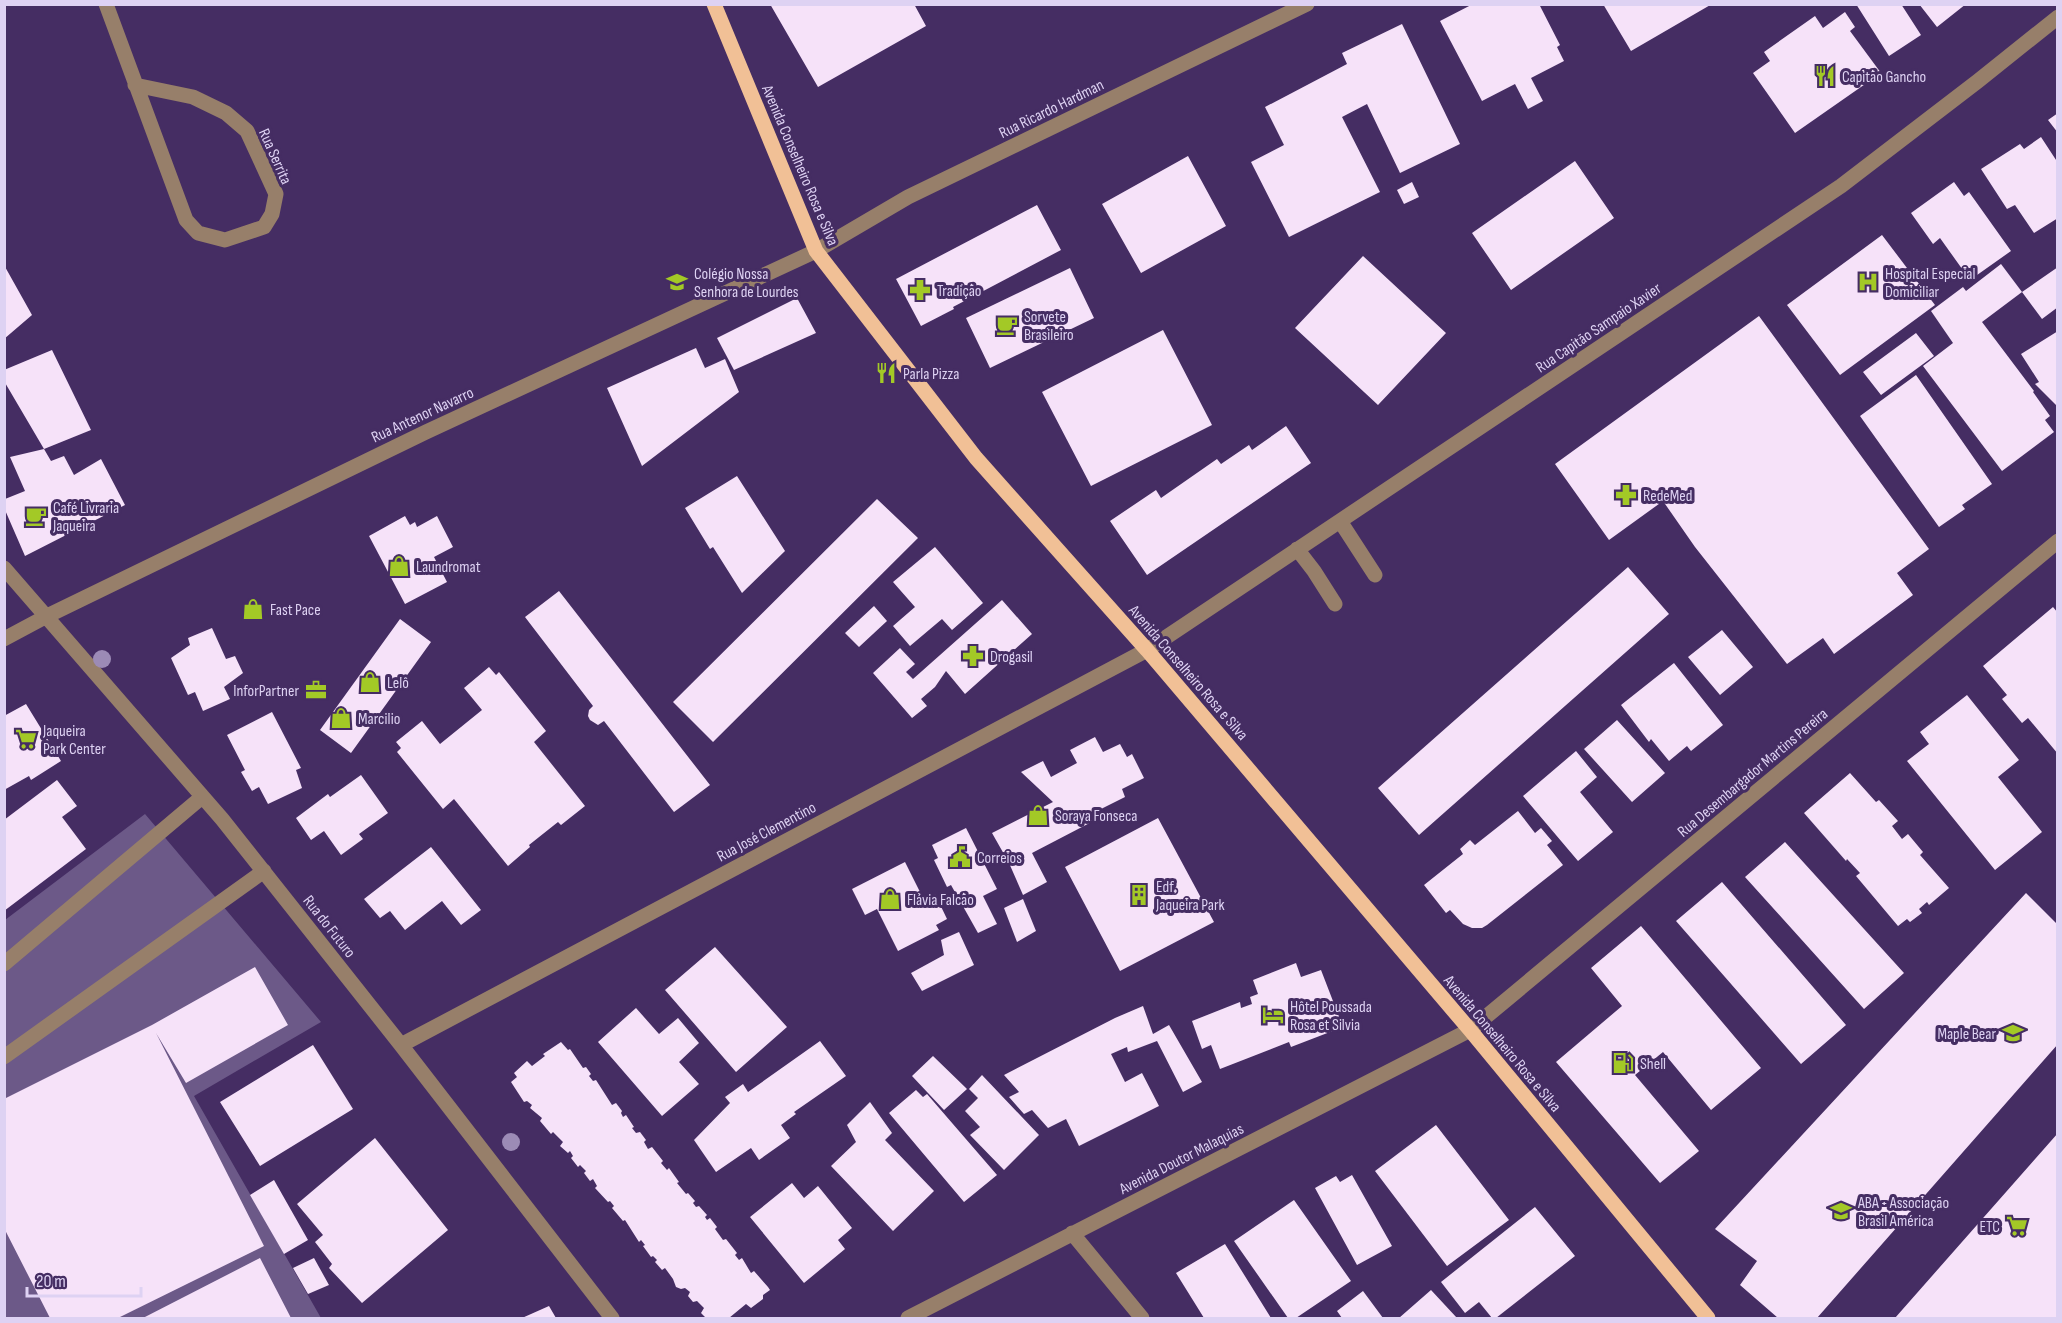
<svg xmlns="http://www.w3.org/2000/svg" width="2062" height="1323" font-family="'Sofia Sans Condensed',sans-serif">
	<rect width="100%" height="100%" fill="#452d63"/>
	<path fill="#6c5988" d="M 145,814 L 321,1022 L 194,1096 L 321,1318 L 5,1318 L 5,920 Z"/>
	<path fill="#f6e2f9" d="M 770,4 L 914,4 L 926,26 L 818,87 Z
		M 1473,4 L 1539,4 L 1560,45 L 1557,47 L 1564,61 L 1531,78 L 1543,101 L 1528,109 L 1515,84 L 1482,101 L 1440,21 Z
		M 1603,4 L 1712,4 L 1631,51 Z
		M 1856,4 L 1901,4 L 1921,35 L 1889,56 Z
		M 1919,4 L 1966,4 L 1937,27 Z
		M 1845,12 L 1855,27 L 1850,31 L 1881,73 L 1795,133 L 1753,73 L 1770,61 L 1764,52 L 1815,16 L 1823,28 Z
		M 1402,24 L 1460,144 L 1400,173 L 1367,104 L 1342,117 L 1380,192 L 1289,237 L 1251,162 L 1284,145 L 1265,107 L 1347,64 L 1342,53 Z
		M 2058,113 L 2058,133 L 2048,120 Z
		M 2041,137 L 2058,163 L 2058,218 L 2034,233 L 2015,205 L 2007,209 L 1981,169 L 2020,144 L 2024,149 Z
		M 1188,156 L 1226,226 L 1141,273 L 1102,204 Z
		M 1575,161 L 1614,218 L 1511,290 L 1472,233 Z
		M 1412,182 L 1419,197 L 1404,204 L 1397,190 Z
		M 1954,182 L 1964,196 L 1969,192 L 2011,251 L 1970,280 L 1940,238 L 1933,244 L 1911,213 Z
		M 1037,205 L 1061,250 L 953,307 L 954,309 L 921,326 L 896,279 Z
		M 1882,235 L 1935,305 L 1840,375 L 1787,305 Z
		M 1363,256 L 1446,333 L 1378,405 L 1295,328 Z
		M 2001,264 L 2022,292 L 2058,267 L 2058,307 L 2042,319 L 2022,292 L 1982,322 L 2034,391 L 2033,392 L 2050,416 L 2045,420 L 2054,432 L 2002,471 L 1923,366 L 1953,343 L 1931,311 L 1963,287 L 1966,291 Z
		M 4,265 L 32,315 L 4,339 Z
		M 1070,268 L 1094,318 L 990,368 L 966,318 Z
		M 797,298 L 816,333 L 734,370 L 717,338 Z
		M 1759,316 L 1929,549 L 1897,573 L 1913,595 L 1834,654 L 1823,638 L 1787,664 L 1695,547 L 1663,501 L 1609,540 L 1555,464 Z
		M 1163,330 L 1212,425 L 1091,486 L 1042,392 Z
		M 2058,331 L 2058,407 L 2035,384 L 2039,382 L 2021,354 Z
		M 1916,333 L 1934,356 L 1881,395 L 1863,372 Z
		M 696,348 L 705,368 L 725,359 L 739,392 L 642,466 L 607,388 Z
		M 52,350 L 91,430 L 44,449 L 4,381 L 4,370 Z
		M 1916,375 L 1992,484 L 1962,505 L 1965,509 L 1939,527 L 1860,416 Z
		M 1286,426 L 1311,463 L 1147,575 L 1110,521 L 1156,490 L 1161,498 L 1217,459 L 1221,464 L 1249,445 L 1252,450 Z
		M 44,449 L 51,461 L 64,456 L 74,475 L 101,459 L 125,505 L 25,556 L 5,510 L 5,499 L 25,491 L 10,457 Z
		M 737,476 L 785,551 L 742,593 L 713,547 L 710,549 L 685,508 Z
		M 877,499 L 918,538 L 713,742 L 673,702 Z
		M 405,516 L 410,525 L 415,522 L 417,527 L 437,516 L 453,547 L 434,557 L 447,582 L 405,604 L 369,536 Z
		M 935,547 L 983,603 L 952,630 L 942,619 L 910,646 L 893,626 L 915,607 L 893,582 Z
		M 1628,567 L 1669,614 L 1419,835 L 1378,788 Z
		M 559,591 L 710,785 L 674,812 L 604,721 L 598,725 L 590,720 L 588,716 L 589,710 L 593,706 L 525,617 Z
		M 1002,600 L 1032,634 L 965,694 L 946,671 L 935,687 L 921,699 L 927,706 L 912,718 L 873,673 L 900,648 L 915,664 L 906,672 L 913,679 Z
		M 874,606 L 887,621 L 859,647 L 845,633 Z
		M 2053,607 L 2058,613 L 2058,754 L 2028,718 L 2022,723 L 2002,699 L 2007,695 L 1983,666 Z
		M 400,619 L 431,642 L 351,753 L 320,730 Z
		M 212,628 L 226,659 L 235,656 L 243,673 L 224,687 L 230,699 L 203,711 L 195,692 L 188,695 L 171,658 L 190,645 L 188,638 Z
		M 1722,630 L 1753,667 L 1720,695 L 1688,657 Z
		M 1674,663 L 1723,725 L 1691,751 L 1687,746 L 1669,761 L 1651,739 L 1649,742 L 1621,705 Z
		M 489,667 L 496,675 L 499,672 L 546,731 L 534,742 L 585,806 L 561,825 L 558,822 L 529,845 L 530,847 L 508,866 L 454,799 L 443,809 L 397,752 L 401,748 L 396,742 L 422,721 L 440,744 L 482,710 L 464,688 Z
		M 1967,695 L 2019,760 L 1998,777 L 2042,832 L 1995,870 L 1907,761 L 1929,744 L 1920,732 Z
		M 26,704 L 61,761 L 31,780 L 29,776 L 4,790 L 4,716 Z
		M 272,712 L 301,768 L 296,770 L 302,788 L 268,804 L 259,787 L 252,791 L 241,772 L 245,770 L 227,735 Z
		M 1617,720 L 1665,773 L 1632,802 L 1584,749 Z
		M 1095,737 L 1103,752 L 1120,744 L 1127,757 L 1132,754 L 1144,778 L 1122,789 L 1125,797 L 1101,809 L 1105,815 L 1032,853 L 1047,882 L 1023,895 L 1009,863 L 992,833 L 1053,802 L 1021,772 L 1043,761 L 1051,777 L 1077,763 L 1070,750 Z
		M 1576,751 L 1597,777 L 1580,792 L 1613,832 L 1578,861 L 1523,796 Z
		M 1850,773 L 1876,802 L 1879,800 L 1898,821 L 1892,826 L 1902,839 L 1908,834 L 1923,852 L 1920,855 L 1949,888 L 1929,905 L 1927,902 L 1919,909 L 1922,913 L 1910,922 L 1907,919 L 1898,926 L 1856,876 L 1860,873 L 1847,859 L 1846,861 L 1804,813 Z
		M 361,775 L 388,813 L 359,834 L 363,839 L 341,855 L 324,831 L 311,840 L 296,818 L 328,794 L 330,797 Z
		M 57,780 L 77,806 L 62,817 L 86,849 L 4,911 L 4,820 Z
		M 1518,811 L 1535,833 L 1541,828 L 1552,841 L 1547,845 L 1563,865 L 1487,925 L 1482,928 L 1472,928 L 1463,924 L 1450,910 L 1446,913 L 1424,885 L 1463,854 L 1460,849 L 1470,840 L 1475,845 Z
		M 1158,818 L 1214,922 L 1120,971 L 1065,867 Z
		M 966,828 L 997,889 L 983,896 L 997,924 L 978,933 L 951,885 L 947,887 L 934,860 L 938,858 L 932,845 Z
		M 1785,842 L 1904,973 L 1864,1009 L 1745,877 Z
		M 431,847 L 481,910 L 461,925 L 442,901 L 405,930 L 390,911 L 380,918 L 364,899 Z
		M 905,862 L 924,900 L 935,894 L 947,919 L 936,925 L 939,930 L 898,951 L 877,909 L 865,915 L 852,889 Z
		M 1722,882 L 1846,1025 L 1801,1064 L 1676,921 Z
		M 2026,893 L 2058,925 L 2058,1044 L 1817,1318 L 1778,1318 L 1740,1285 L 1757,1261 L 1715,1229 Z
		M 1023,899 L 1036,931 L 1017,942 L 1004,908 Z
		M 1641,926 L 1761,1068 L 1711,1110 L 1663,1052 L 1635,1075 L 1699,1151 L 1660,1183 L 1556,1062 L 1622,1006 L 1591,968 Z
		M 959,932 L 974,965 L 922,991 L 911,973 L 944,955 L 941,940 Z
		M 715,947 L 787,1027 L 736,1072 L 665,990 Z
		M 1296,963 L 1301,977 L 1321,970 L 1343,1027 L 1291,1047 L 1289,1042 L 1220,1069 L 1211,1045 L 1202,1049 L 1192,1021 L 1240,1002 L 1241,1008 L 1252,1004 L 1250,997 L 1258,994 L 1253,980 Z
		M 255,967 L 288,1025 L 186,1083 L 156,1033 L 264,1246 L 118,1318 L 50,1318 L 4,1228 L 4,1099 L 152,1025 Z
		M 1143,1006 L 1153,1034 L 1169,1025 L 1202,1082 L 1183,1092 L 1157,1041 L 1128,1052 L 1127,1047 L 1111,1054 L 1125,1082 L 1142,1073 L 1159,1106 L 1079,1146 L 1066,1119 L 1048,1128 L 1032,1110 L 1024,1114 L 1009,1097 L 1019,1092 L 1004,1075 L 1115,1018 Z
		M 636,1008 L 659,1034 L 678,1018 L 699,1043 L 679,1062 L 699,1084 L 662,1116 L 598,1042 Z
		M 820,1041 L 846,1076 L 794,1112 L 796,1114 L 781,1125 L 790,1138 L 759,1160 L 751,1148 L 716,1172 L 694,1140 L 730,1103 L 725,1097 L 743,1084 L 748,1092 Z
		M 561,1042 L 568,1050 L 570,1049 L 583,1068 L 586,1067 L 591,1074 L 589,1076 L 593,1081 L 596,1080 L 612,1105 L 616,1103 L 622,1111 L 621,1113 L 623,1117 L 626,1115 L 634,1127 L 632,1128 L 636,1133 L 640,1132 L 646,1140 L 644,1142 L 648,1149 L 652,1147 L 663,1161 L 661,1163 L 667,1170 L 669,1168 L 679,1182 L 677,1183 L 686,1194 L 688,1193 L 695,1201 L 693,1203 L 696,1207 L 699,1206 L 707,1215 L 705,1217 L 707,1220 L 710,1218 L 717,1227 L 715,1229 L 723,1240 L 726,1239 L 737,1253 L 735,1255 L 739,1260 L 742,1258 L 751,1273 L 754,1271 L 768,1287 L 770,1290 L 763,1295 L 763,1299 L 751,1308 L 746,1304 L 729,1318 L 706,1318 L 701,1313 L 704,1308 L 697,1301 L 693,1302 L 688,1296 L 690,1292 L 685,1288 L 681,1289 L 676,1287 L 673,1279 L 665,1268 L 662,1270 L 655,1262 L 657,1260 L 653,1256 L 651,1257 L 643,1246 L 645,1245 L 641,1240 L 639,1242 L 625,1220 L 623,1221 L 612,1208 L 614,1206 L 610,1201 L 608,1202 L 595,1188 L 597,1186 L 593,1179 L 590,1181 L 584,1173 L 586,1171 L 580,1165 L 578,1167 L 571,1158 L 573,1156 L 570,1151 L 568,1153 L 560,1146 L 563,1142 L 553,1132 L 551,1134 L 540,1121 L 542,1118 L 530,1108 L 532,1105 L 527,1101 L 524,1102 L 511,1082 L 517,1077 L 514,1073 L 527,1061 L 532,1066 L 545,1056 L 543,1054 Z
		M 313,1045 L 353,1109 L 260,1166 L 220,1102 Z
		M 933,1056 L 967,1089 L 944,1110 L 912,1076 Z
		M 982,1075 L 1039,1135 L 1004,1170 L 970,1135 L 980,1127 L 965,1111 L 978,1098 L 969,1089 Z
		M 916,1090 L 923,1097 L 927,1094 L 997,1175 L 964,1202 L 889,1113 Z
		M 870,1102 L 892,1133 L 885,1140 L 934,1191 L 893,1231 L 831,1166 L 856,1142 L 847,1125 Z
		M 1436,1125 L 1509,1220 L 1447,1266 L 1375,1171 Z
		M 2058,1133 L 2058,1318 L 1895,1318 Z
		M 375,1138 L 448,1230 L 362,1303 L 329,1268 L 332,1264 L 315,1242 L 323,1235 L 297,1204 Z
		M 1352,1175 L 1392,1246 L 1357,1265 L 1315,1188 L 1336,1176 L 1340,1182 Z
		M 274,1180 L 308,1240 L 284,1254 L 250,1195 Z
		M 792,1183 L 804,1198 L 818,1186 L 852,1228 L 838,1240 L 845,1249 L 804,1283 L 750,1217 Z
		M 1294,1200 L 1351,1281 L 1296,1318 L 1288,1318 L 1234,1241 Z
		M 1535,1207 L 1575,1256 L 1496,1318 L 1492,1318 L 1479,1302 L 1465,1313 L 1441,1282 Z
		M 1225,1244 L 1271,1318 L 1204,1318 L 1176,1273 Z
		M 260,1258 L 291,1318 L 143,1318 Z
		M 314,1258 L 329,1285 L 308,1294 L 293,1268 Z
		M 1431,1290 L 1457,1318 L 1399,1318 Z
		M 1363,1291 L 1383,1318 L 1342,1318 L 1337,1311 Z
		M 549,1306 L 556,1318 L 522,1318 Z"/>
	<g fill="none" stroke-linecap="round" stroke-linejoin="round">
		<path stroke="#977f6a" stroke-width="15" d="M 106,4 L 186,220 L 198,233 L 225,240 L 264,227 L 272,214 L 276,194 L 247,131 L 226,113 L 193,97 L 135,85
			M 1340,521 L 1375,575
			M 1297,549 L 1314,571 L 1335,604
			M 4,568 L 222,819 L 401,1045 L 612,1318
			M 4,639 L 47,616 L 426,432 L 816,251 L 908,197 L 1307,4
			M 4,964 L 202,797
			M 401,1045 L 1147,650 L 1841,186 L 1978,81 L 2058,17
			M 4,1057 L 264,871
			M 1072,1233 L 1142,1318
			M 908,1318 L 1470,1030 L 2058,541"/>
		<path stroke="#f1c096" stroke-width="15" d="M 714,4 L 816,251 L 976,458 L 1147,650 L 1470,1030 L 1708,1318"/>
	</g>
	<g fill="#9c8bb6">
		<circle cx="102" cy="659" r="9"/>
		<circle cx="511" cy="1142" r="9"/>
	</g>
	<defs>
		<symbol id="restaurant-bare" viewBox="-9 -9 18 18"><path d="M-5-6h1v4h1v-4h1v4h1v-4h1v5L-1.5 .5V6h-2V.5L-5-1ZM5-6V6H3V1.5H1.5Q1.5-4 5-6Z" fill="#a3c926" stroke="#452d63" stroke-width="2.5" paint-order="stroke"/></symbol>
		<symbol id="school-bare" viewBox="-9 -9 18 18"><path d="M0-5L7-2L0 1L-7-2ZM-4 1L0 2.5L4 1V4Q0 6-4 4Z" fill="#a3c926" stroke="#452d63" stroke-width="2.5" paint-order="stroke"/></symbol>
		<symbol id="hospital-bare" viewBox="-9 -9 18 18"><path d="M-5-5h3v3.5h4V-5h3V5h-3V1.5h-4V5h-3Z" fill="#a3c926" stroke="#452d63" stroke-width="2.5" paint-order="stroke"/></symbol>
		<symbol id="pharmacy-bare" viewBox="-9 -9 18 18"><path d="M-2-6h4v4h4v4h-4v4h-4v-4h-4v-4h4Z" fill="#a3c926" stroke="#452d63" stroke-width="2.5" paint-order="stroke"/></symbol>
		<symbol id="cafe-bare" viewBox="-9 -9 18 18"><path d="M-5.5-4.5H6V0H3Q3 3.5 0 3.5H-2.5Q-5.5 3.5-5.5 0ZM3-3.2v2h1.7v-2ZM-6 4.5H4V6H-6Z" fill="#a3c926" stroke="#452d63" stroke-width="2.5" paint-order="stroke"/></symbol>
		<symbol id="shop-bare" viewBox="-9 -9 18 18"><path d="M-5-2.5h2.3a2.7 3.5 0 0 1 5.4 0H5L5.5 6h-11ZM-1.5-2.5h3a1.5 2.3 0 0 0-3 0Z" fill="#a3c926" stroke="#452d63" stroke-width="2.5" paint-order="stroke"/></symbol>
		<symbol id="office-bare" viewBox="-9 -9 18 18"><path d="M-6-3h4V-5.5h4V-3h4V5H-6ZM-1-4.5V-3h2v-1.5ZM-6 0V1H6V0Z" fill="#a3c926" stroke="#452d63" stroke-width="2.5" paint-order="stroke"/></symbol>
		<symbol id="supermarket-bare" viewBox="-9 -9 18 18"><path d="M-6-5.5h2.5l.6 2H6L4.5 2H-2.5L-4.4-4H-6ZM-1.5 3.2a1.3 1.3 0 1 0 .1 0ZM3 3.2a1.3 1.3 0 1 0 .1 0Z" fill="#a3c926" stroke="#452d63" stroke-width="2.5" paint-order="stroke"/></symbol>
		<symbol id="civic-bare" viewBox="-9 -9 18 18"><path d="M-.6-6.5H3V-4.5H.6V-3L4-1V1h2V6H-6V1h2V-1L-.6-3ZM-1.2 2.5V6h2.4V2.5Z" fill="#a3c926" stroke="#452d63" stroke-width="2.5" paint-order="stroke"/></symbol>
		<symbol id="building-bare" viewBox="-9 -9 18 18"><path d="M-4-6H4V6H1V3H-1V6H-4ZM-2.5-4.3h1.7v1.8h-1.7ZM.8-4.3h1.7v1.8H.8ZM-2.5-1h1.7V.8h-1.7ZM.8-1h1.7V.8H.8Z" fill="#a3c926" stroke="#452d63" stroke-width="2.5" paint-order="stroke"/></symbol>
		<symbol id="hotel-bare" viewBox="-9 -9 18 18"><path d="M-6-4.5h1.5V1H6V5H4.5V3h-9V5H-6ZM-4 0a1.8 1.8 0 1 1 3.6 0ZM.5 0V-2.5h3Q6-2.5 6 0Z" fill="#a3c926" stroke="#452d63" stroke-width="2.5" paint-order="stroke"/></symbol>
		<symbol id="fuel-bare" viewBox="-9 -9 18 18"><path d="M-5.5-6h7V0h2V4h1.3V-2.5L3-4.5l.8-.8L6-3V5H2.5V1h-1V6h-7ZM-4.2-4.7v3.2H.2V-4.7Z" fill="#a3c926" stroke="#452d63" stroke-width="2.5" paint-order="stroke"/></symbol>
	</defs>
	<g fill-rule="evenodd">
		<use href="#restaurant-bare" x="1810" y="61" width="30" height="30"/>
		<use href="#school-bare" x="662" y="267" width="30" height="30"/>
		<use href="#hospital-bare" x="1853" y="267" width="30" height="30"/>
		<use href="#pharmacy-bare" x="905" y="275" width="30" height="30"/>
		<use href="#cafe-bare" x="992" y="310" width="30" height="30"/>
		<use href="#restaurant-bare" x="871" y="358" width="30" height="30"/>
		<use href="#pharmacy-bare" x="1611" y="480" width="30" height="30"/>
		<use href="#cafe-bare" x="21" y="501" width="30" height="30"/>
		<use href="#shop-bare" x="384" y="551" width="30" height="30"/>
		<use href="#shop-bare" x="238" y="594" width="30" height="30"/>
		<use href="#pharmacy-bare" x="958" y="641" width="30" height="30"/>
		<use href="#shop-bare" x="355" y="667" width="30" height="30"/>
		<use href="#office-bare" x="301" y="675" width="30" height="30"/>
		<use href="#shop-bare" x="326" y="703" width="30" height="30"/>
		<use href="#supermarket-bare" x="11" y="724" width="30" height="30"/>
		<use href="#shop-bare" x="1023" y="800" width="30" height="30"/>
		<use href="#civic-bare" x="945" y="842" width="30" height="30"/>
		<use href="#building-bare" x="1124" y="880" width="30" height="30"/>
		<use href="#shop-bare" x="875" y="884" width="30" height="30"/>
		<use href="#hotel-bare" x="1258" y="1000" width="30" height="30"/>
		<use href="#school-bare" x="1998" y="1018" width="30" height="30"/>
		<use href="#fuel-bare" x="1608" y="1048" width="30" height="30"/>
		<use href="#school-bare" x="1826" y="1196" width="30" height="30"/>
		<use href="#supermarket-bare" x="2002" y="1211" width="30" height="30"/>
	</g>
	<g text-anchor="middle" stroke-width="6" stroke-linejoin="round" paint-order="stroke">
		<g font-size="16" fill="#ded2f3" stroke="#452d63" text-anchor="start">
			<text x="1842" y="82">Capitão Gancho</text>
			<text x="694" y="279">Colégio Nossa<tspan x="694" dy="18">Senhora de Lourdes</tspan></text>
			<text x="1885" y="279">Hospital Especial<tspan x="1885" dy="18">Domiciliar</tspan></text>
			<text x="937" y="296">Tradição</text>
			<text x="1024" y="322">Sorvete<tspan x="1024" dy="18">Brasileiro</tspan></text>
			<text x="903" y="379">Parla Pizza</text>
			<text x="1643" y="501">RedeMed</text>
			<text x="53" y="513">Café Livraria<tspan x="53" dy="18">Jaqueira</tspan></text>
			<text x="416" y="572">Laundromat</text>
			<text x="270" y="615">Fast Pace</text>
			<text x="990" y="662">Drogasil</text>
			<text x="387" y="688">Lelô</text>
			<text x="299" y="696" text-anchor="end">InforPartner</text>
			<text x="358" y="724">Marcilio</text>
			<text x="43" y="736">Jaqueira<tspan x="43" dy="18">Park Center</tspan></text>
			<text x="1055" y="821">Soraya Fonseca</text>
			<text x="977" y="863">Correios</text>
			<text x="1156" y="892">Edf.<tspan x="1156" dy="18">Jaqueira Park</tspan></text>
			<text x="907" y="905">Flávia Falcão</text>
			<text x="1290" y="1012">Hôtel Poussada<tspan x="1290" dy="18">Rosa et Silvia</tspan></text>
			<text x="1996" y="1039" text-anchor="end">Maple Bear</text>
			<text x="1640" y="1069">Shell</text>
			<text x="1858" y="1208">ABA - Associação<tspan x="1858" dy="18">Brasil América</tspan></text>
			<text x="2000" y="1232" text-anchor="end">ETC</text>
		</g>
		<g font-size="16" fill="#ded2f3" stroke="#452d63">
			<text transform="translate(1051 108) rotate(-26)" y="6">Rua Ricardo Hardman</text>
			<text transform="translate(276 156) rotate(66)" y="6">Rua Serrita</text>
			<text transform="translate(801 165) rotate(67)" y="6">Avenida Conselheiro Rosa e Silva</text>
			<text transform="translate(1598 327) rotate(-34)" y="6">Rua Capitão Sampaio Xavier</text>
			<text transform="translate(422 414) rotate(-25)" y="6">Rua Antenor Navarro</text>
			<text transform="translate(1189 672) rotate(49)" y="6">Avenida Conselheiro Rosa e Silva</text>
			<text transform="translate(1752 772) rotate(-40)" y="6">Rua Desembargador Martins Pereira</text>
			<text transform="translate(766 831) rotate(-28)" y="6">Rua José Clementino</text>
			<text transform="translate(330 926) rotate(52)" y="6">Rua do Futuro</text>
			<text transform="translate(1503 1043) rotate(50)" y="6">Avenida Conselheiro Rosa e Silva</text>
			<text transform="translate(1181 1158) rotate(-27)" y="6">Avenida Doutor Malaquias</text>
		</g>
	</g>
	<rect width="2062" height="1323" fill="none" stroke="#ded2f3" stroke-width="12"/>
	<path d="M27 1287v9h114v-9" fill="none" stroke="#ded2f3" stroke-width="3"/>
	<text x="36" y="1287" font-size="18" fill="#ded2f3" stroke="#452d63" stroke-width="4.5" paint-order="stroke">20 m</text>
</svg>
